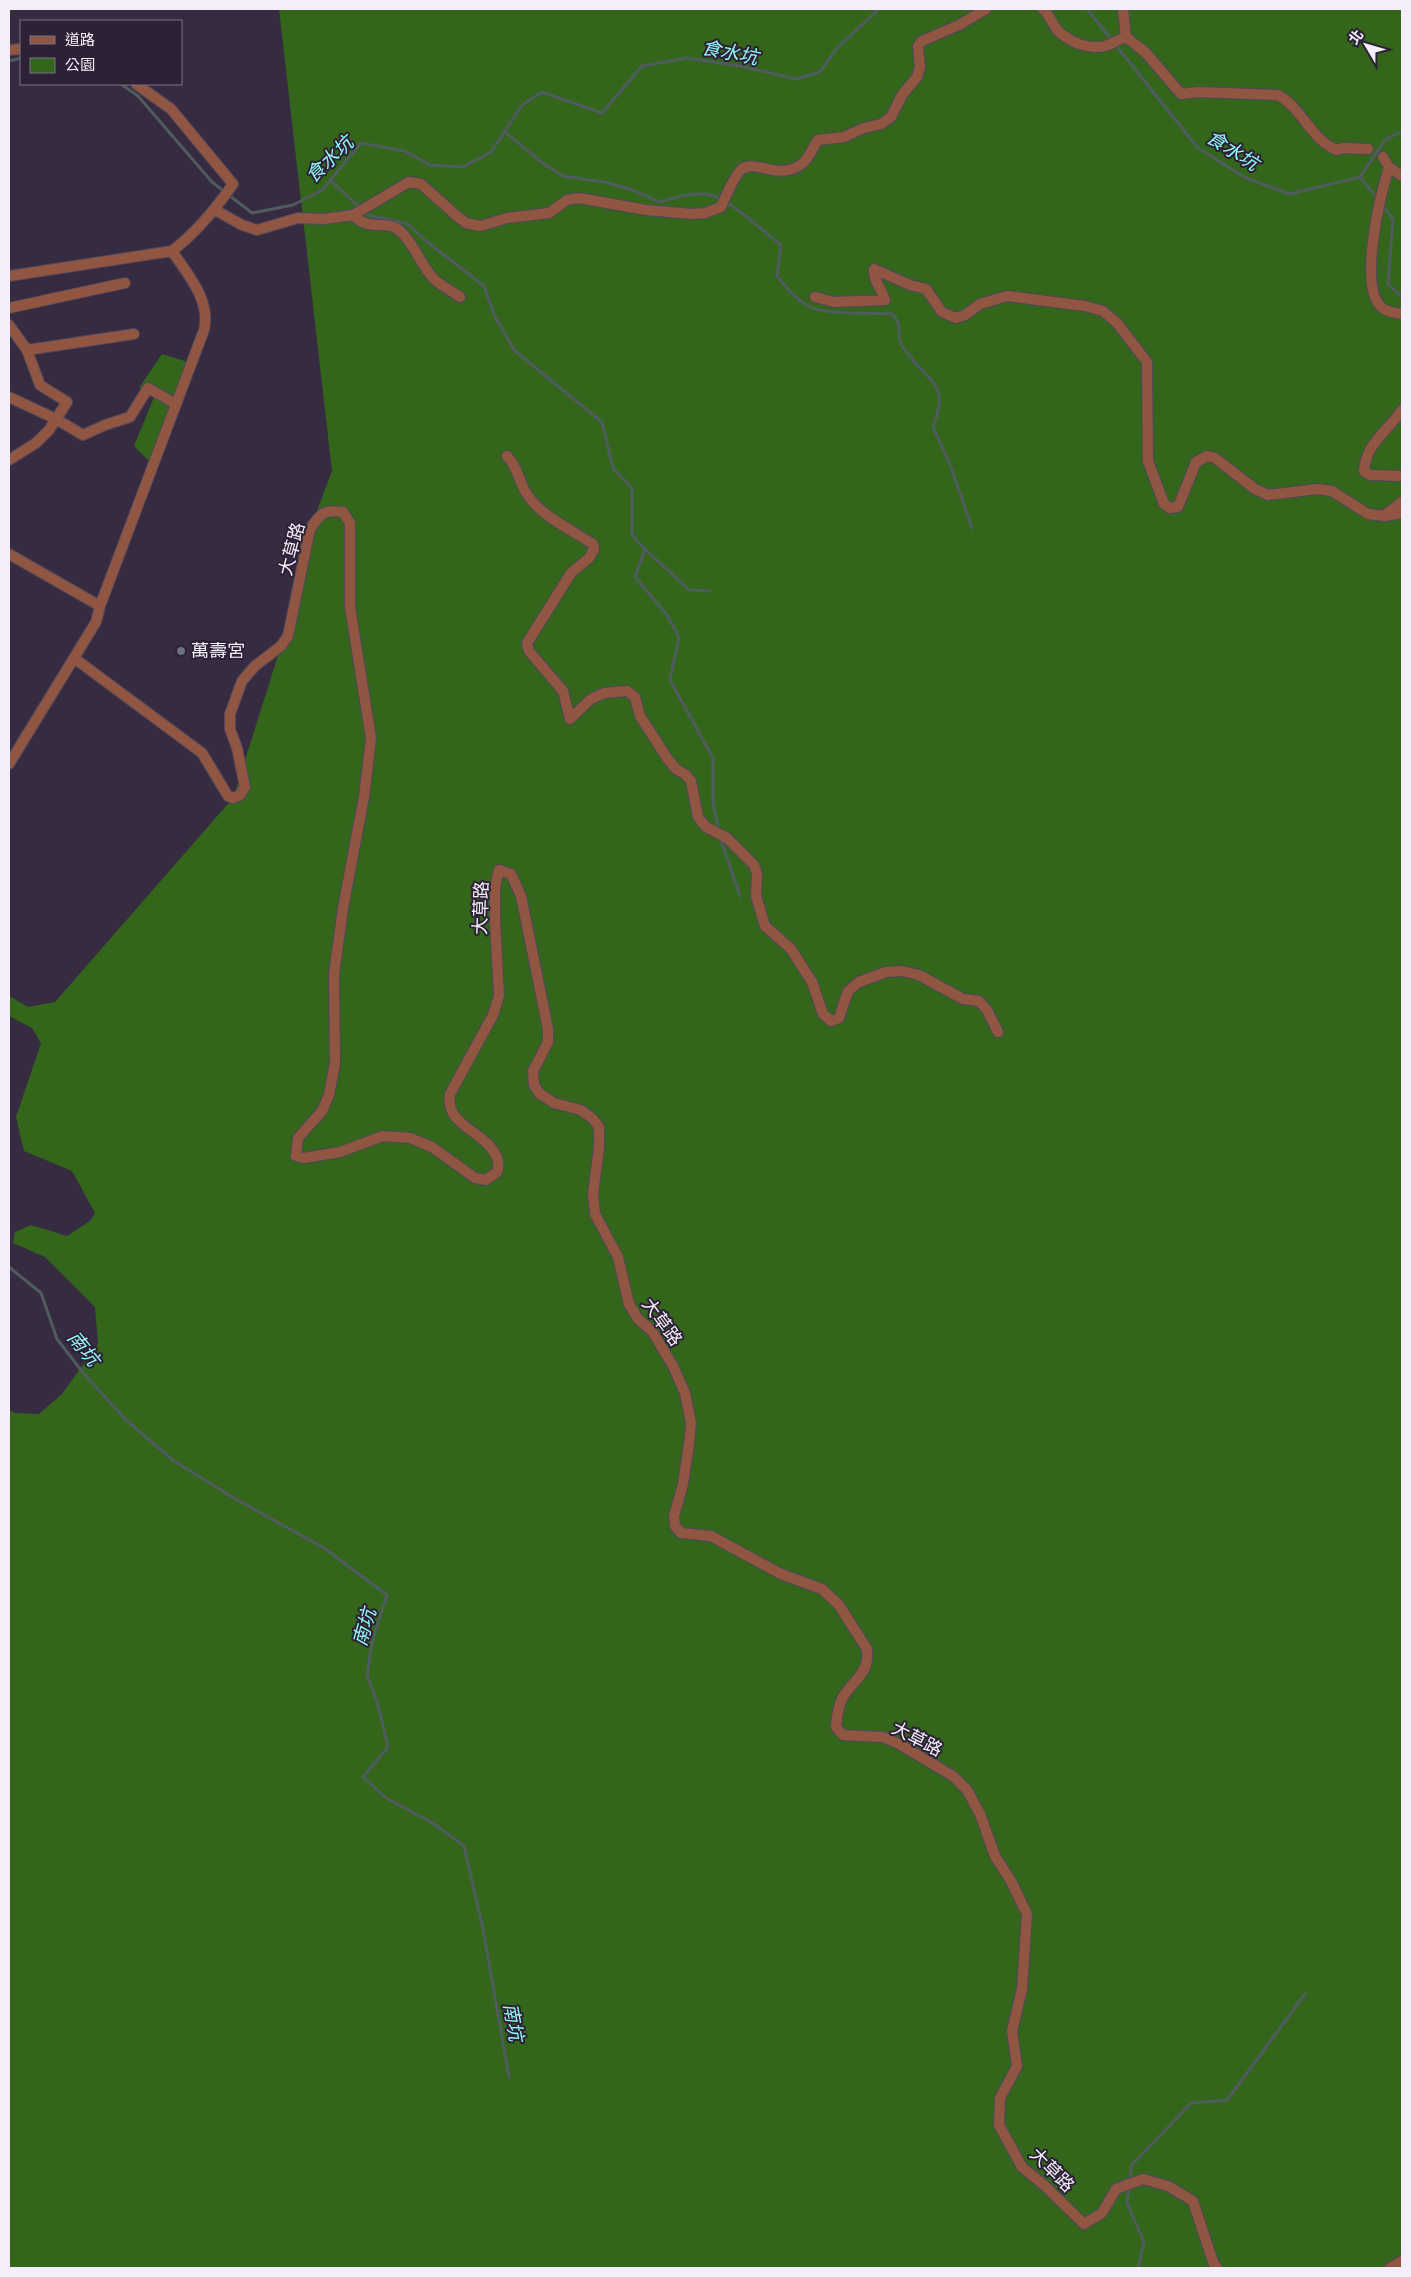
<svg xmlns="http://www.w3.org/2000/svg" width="1411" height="2277" font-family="Helvetica,'Noto Sans TC',sans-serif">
	<rect width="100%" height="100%" fill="#362b40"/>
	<path fill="#33661b" d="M 279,9 L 1402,9 L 1402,2268 L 9,2268 L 9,1410 L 15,1413 L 39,1414 L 62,1394 L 98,1344 L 95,1307 L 45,1257 L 13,1243 L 15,1232 L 31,1225 L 67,1236 L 90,1221 L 95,1213 L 72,1171 L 24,1151 L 16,1117 L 41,1043 L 32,1028 L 9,1016 L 9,996 L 28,1007 L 55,1002 L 233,798 L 281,646 L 310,529 L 332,471 Z
		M 162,354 L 188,362 L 153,465 L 134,446 L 155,395 L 139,388 Z"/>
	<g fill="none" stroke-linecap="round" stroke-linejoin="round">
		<path stroke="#505b5f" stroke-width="3" d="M 1087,9 L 1198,148 L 1244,177 L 1289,194 L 1360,177 L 1385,140 L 1402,131
			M 9,61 L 21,58
			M 121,84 L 138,96 L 212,182 L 252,213 L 293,205 L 322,190 L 361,143 L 405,151 L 430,165 L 463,167 L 491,152 L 522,105 L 542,92 L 602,113 L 642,66 L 686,58 L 741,66 L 796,79 L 820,72 L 837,48 L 879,9
			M 504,131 L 540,161 L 563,176 L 609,183 L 632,190 L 660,202 C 675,197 690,193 706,194 C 727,196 764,232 781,245 L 777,276 C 786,287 795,299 808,306 C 826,315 871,313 892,314 C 904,328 896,328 900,342 C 901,346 906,351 909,355 C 933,387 949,383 933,427 L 949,462 L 972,528
			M 1360,177 L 1378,199
			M 330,180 L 368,215 L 408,224 L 426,241 L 484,286 L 495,317 L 515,351 L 602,422 L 613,468 L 632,488 L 632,535 L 645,549 L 635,577 L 667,615 L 679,637 L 670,680 L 713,758 L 713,804 L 719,831
			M 1381,204 L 1393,219 L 1388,284 L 1402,297
			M 645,549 L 689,590 L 710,591
			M 720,837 L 740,896
			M 9,1267 L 41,1293 L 57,1339 L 84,1374 L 126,1420 L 174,1461 L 234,1498 L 324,1548 L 387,1595 L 372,1642 L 367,1676 L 377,1701 L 388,1747 L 363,1777 L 386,1798 L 431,1822 L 464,1846 L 483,1929 L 509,2077
			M 1130,2181 L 1131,2166 L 1191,2103 L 1227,2100 L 1305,1994
			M 1129,2187 L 1127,2203 L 1144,2242 L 1138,2268"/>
		<defs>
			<path id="minor" d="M 1043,9 C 1050,15 1052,24 1058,31 C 1070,42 1088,50 1105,46 C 1112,44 1119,39 1126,37 L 1146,53 L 1181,94 L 1198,92 L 1278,95 C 1302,108 1311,140 1337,150 L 1343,148 L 1368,149
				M 1123,9 L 1126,37
				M 9,50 L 21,49
				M 1383,157 L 1389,167 L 1402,176
				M 1389,167 C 1381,193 1356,292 1384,309 C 1388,312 1397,313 1402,314
				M 215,210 L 242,225 L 257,230 L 298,218 L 323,219 L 353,215 C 370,233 384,218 400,231 C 415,244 420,265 434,279 C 441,286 452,291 460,297
				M 353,215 L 409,182 L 421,184 L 458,217 L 466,223 L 480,226 L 507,218 L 549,213 L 567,200 L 579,198 L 646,210 L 692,214 L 705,213 L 721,207 C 725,198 735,174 742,169 C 757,159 780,182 803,163 C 809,158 813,147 818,140 L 844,137 L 864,128 L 881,124 L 891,117 L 902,95 L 917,77 L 920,67 L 918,46 L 922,41 L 959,25 L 986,9
				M 9,276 L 172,251 C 197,232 215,210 233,184 L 171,109 L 136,84
				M 815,297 L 834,302 L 885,300 C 882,288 873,282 874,269 L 910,285 L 926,289 L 942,312 L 956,318 L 965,315 L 980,304 L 1007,296 L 1085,306 L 1103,311 L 1117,323 L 1147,362 L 1148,461 L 1164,504 L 1170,508 L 1178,507 L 1196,462 L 1207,456 L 1215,458 L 1255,489 L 1268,495 L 1318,489 L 1332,491 L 1368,514 L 1385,516 L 1402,513
				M 9,308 L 125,283
				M 9,325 L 27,350 L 40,385 L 67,402 L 49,430 L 36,443 L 9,460
				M 27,350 L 134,334
				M 9,397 L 56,419 L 83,435 L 105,425 L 130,417 L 148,388 L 176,404
				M 1402,410 C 1387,432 1366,443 1364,471 L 1370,475 L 1402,476
				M 507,456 C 519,468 519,485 529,497 C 542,516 573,531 593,544 L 594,549 L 589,558 L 571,573 L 527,643 L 529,651 L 563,691 L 570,719 L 591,699 L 604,693 L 627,691 L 635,697 L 640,716 L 667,758 L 676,769 L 686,775 L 691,781 L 698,817 L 706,827 L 727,838 L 754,865 L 757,874 L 756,896 L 765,926 L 791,949 L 812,982 L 823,1014 L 831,1021 L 839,1018 L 848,991 L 859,982 L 886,972 L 902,971 L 919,975 L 963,999 L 979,1001 L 987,1010 L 998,1032
				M 1385,515 L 1402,502
				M 9,554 L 100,606
				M 74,658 L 202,753 L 228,796 L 233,798 L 240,795 L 245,787 L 237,748 L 230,729 L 230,714 L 242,681 L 255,666 L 281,646 L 288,636 L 310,529 C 321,513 324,509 343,512 L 350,523 L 350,607 L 371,738 L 364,797 L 343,908 L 334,974 L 335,1063 L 329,1095 L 322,1111 L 298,1138 L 296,1156 L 304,1158 L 340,1152 L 383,1136 L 410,1138 L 432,1147 L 475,1178 L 486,1180 L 497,1172 C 498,1169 499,1164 498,1161 C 490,1131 444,1128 450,1094 L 493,1015 L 499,996 L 495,921 L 495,887 L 499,870 L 511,874 L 521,896 L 548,1029 L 548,1042 L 533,1071 L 534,1085 L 539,1093 L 554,1103 L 581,1110 L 593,1119 L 599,1127 L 599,1147 L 593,1194 L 595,1214 L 618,1257 L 629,1304 L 638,1319 L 652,1331 L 673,1366 L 685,1393 L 691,1423 L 689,1444 L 683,1484 L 674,1516 L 675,1526 L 681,1533 L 711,1536 L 781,1574 L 822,1589 L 839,1605 L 867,1649 C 870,1673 855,1678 843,1697 C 838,1706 837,1716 836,1727 L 843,1735 L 883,1737 L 899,1744 L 953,1776 L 967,1790 L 980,1814 L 995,1856 L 1011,1881 L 1027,1914 L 1022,1989 L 1012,2031 L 1017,2066 L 1000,2098 L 999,2125 L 1022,2167 L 1045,2186 L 1084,2224 L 1102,2213 L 1116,2189 L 1143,2179 L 1168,2186 L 1193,2201 L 1213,2262 L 1217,2268
				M 9,764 L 96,622 L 100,606 L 204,330 C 211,300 188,275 172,251
				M 1390,2268 L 1402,2261"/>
		</defs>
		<use href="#minor" stroke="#51465a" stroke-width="12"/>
		<use href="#minor" stroke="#905642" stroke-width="10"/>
	</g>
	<circle fill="#6b7280" stroke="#2c2135" stroke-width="2" cx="181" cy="651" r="5"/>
	<g text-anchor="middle" stroke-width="4" stroke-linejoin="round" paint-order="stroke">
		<g font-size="18" fill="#f4edfa" stroke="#2c2135">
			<text transform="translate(292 549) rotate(-75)" y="6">大草路</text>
			<text transform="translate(481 908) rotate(-88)" y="6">大草路</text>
			<text transform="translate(662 1322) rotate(54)" y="6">大草路</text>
			<text transform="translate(917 1739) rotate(27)" y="6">大草路</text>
			<text transform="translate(1052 2170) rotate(45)" y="6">大草路</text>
		</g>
		<g font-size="18" fill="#f4edfa" stroke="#2c2135" text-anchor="start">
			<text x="191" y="657">萬壽宮</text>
		</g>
		<g font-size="19" font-style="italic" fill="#94f7f9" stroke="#2c2135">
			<text transform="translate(730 52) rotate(11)" y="7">食水坑</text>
			<text transform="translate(1233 150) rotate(32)" y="7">食水坑</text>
			<text transform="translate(329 159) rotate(-44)" y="7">食水坑</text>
			<text transform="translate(84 1348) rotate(51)" y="7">南坑</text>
			<text transform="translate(364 1627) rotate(-74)" y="7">南坑</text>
			<text transform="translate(514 2022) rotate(80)" y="7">南坑</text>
		</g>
	</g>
	<rect width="1411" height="2277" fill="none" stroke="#f4edfa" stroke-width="20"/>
	<rect x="20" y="20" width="162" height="65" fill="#2c2135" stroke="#7c7384"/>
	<rect x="30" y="36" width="25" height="8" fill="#905642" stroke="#7c7384"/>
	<text x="65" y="45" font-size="15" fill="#f4edfa">道路</text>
	<rect x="30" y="58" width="25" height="15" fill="#33661b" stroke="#7c7384"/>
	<text x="65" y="70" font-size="15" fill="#f4edfa">公園</text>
	<g transform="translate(1366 45) rotate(308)" stroke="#2c2135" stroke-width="4" paint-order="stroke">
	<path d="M0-4L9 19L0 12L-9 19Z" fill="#f4edfa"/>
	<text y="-8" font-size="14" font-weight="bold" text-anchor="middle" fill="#f4edfa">北</text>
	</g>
</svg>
